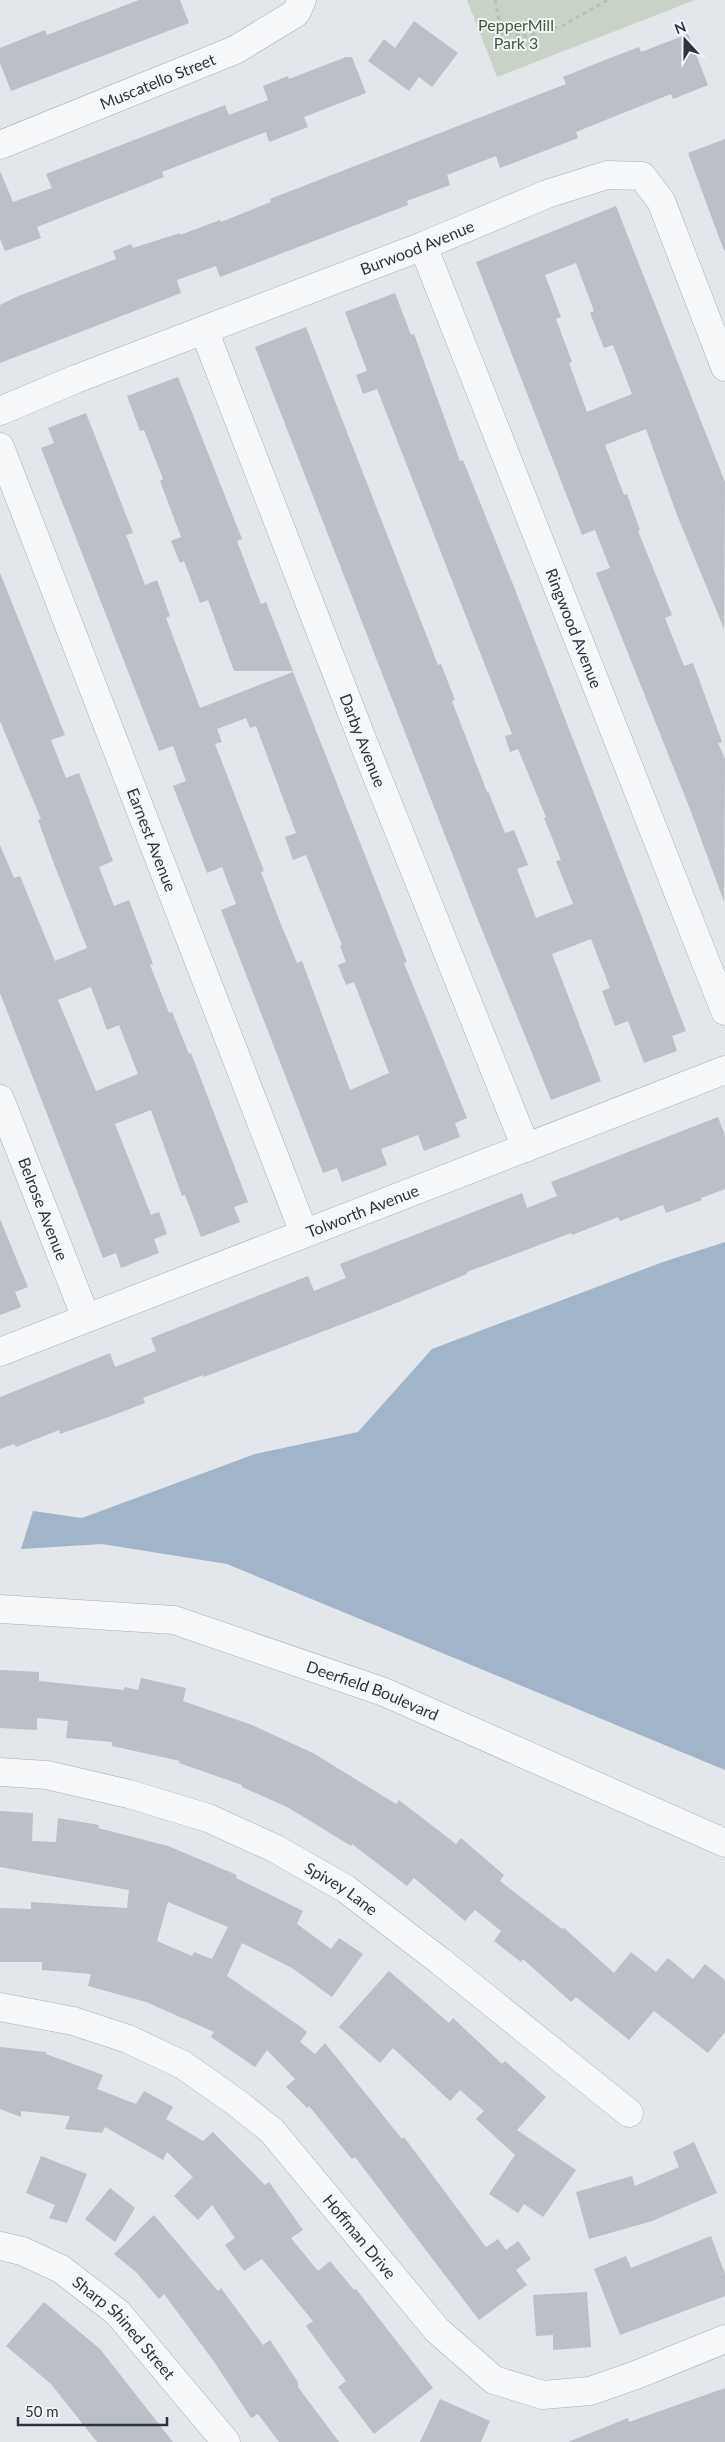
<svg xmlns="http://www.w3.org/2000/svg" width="725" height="2442" font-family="Lato,sans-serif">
	<rect width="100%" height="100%" fill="#e3e6ea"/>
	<path fill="#c9d3c5" d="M 467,0 L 695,0 L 497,77 Z"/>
	<path fill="#a2b4c7" d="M 725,1242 L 725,1770 L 227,1564 L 102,1544 L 21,1549 L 33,1511 L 82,1518 L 255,1454 L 358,1432 L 432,1349 L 663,1262 Z"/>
	<path fill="#bbbfc6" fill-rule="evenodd" d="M 139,0 L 180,0 L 189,23 L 11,91 L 0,63 L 0,48 L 45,30 L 47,35 Z
		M 414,21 L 458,53 L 432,87 L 419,77 L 409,91 L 368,61 L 384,39 L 395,48 Z
		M 688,34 L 708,85 L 673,99 L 671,94 L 618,115 L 576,132 L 578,138 L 500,168 L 496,156 L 447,175 L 450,185 L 407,201 L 408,205 L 220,277 L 216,266 L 177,280 L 181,293 L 0,363 L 0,305 L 16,297 L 116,259 L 113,251 L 131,244 L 133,248 L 180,233 L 180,235 L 220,220 L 221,222 L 271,202 L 270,199 L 566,84 L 563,77 L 605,60 L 639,47 L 641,52 Z
		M 346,57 L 352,57 L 366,93 L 304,117 L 308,127 L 269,142 L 266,132 L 162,172 L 164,177 L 37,227 L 41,238 L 5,251 L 0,239 L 0,171 L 13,202 L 52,188 L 46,174 L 225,105 L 229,115 L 268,100 L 263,86 L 288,76 L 289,79 Z
		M 725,139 L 725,251 L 724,251 L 688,153 Z
		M 616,206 L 725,482 L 724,629 L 677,515 L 646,429 L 605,445 L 624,495 L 627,494 L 640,530 L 638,531 L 672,615 L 665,618 L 684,666 L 693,663 L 722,742 L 718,743 L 725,759 L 724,902 L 690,809 L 596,573 L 610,568 L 595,530 L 582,535 L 476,262 ZM 576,263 L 594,311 L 590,313 L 604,348 L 613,345 L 632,394 L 587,412 L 569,363 L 572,362 L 556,319 L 561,317 L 545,275 Z
		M 395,293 L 411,335 L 414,334 L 460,461 L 463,460 L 514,587 L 686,1031 L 672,1036 L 677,1051 L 644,1063 L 628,1021 L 615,1026 L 602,991 L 610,988 L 591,939 L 552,954 L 601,1081 L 551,1100 L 476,915 L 255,347 L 306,327 L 438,665 L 441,664 L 455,700 L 452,701 L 487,792 L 488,791 L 505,833 L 514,830 L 528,865 L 517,869 L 536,918 L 551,912 L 573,904 L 556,861 L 561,860 L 544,818 L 546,817 L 518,749 L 510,752 L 505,736 L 512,734 L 377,389 L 363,394 L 356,375 L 367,371 L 345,312 Z
		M 178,377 L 242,539 L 237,541 L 261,604 L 266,602 L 293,671 L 234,671 L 208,600 L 200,603 L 184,561 L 180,563 L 171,541 L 181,537 L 160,481 L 163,479 L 144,430 L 140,431 L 127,396 Z
		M 86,413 L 133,533 L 126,535 L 145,585 L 157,580 L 170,616 L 166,618 L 200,708 L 293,672 L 407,962 L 404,963 L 467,1118 L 455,1123 L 460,1137 L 424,1151 L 418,1135 L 381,1149 L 387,1165 L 342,1182 L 337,1168 L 323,1173 L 221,910 L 236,904 L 222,867 L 207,873 L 173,786 L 186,781 L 173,746 L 159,751 L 41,448 L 54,443 L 48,428 ZM 246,718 L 250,728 L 256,726 L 296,833 L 285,837 L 293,860 L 306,855 L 342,945 L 340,946 L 346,962 L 338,965 L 346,985 L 354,982 L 389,1073 L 350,1090 L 302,961 L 297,963 L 280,922 L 261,872 L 264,871 L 215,744 L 222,742 L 217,729 Z
		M 0,573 L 65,735 L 51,740 L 66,778 L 79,773 L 113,861 L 99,867 L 114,906 L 129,900 L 153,964 L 150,965 L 169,1013 L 172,1012 L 189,1054 L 191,1053 L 248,1202 L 234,1207 L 240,1222 L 201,1237 L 185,1195 L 182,1196 L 151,1110 L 115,1124 L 151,1215 L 159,1212 L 167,1234 L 154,1239 L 159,1253 L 121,1268 L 116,1253 L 103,1258 L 0,993 L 0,845 L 14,878 L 20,876 L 55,961 L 87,948 L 54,864 L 38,820 L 41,819 L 0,721 ZM 91,987 L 107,1030 L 119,1025 L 138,1074 L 96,1091 L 58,1000 Z
		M 718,1117 L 725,1135 L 725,1189 L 701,1198 L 702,1200 L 666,1213 L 663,1205 L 620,1221 L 618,1217 L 572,1235 L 571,1233 L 467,1272 L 467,1274 L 379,1310 L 204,1377 L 203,1375 L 143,1398 L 145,1403 L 106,1418 L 60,1434 L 59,1430 L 16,1447 L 14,1444 L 0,1449 L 0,1397 L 110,1353 L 115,1367 L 156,1351 L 151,1338 L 308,1276 L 314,1291 L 346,1278 L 340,1264 L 522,1193 L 527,1208 L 557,1196 L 551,1182 Z
		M 0,1219 L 28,1287 L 15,1292 L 21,1307 L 0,1315 Z
		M 0,1670 L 39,1672 L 39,1681 L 124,1690 L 124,1687 L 138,1690 L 141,1678 L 186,1688 L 183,1701 L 252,1725 L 313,1753 L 396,1804 L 399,1800 L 456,1844 L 461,1838 L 504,1875 L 500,1881 L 562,1929 L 564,1928 L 614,1973 L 631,1952 L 656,1972 L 668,1958 L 693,1979 L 705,1964 L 725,1980 L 725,2032 L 708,2053 L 654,2011 L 629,2040 L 576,1997 L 571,2002 L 523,1959 L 521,1962 L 494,1941 L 501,1931 L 475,1910 L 465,1921 L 414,1878 L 407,1886 L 352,1844 L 351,1846 L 289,1808 L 242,1787 L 242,1785 L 179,1763 L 180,1761 L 112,1746 L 112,1742 L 66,1738 L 68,1721 L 37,1718 L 37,1730 L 0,1728 Z
		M 0,1811 L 33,1813 L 32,1841 L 56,1842 L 58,1818 L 99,1825 L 98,1828 L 168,1846 L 237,1875 L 236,1878 L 303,1911 L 297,1924 L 331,1949 L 339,1938 L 363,1954 L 332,1997 L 292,1968 L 242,1943 L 227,1976 L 301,2027 L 307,2032 L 300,2042 L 315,2054 L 325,2043 L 402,2139 L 404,2137 L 486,2247 L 498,2239 L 506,2250 L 518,2241 L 531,2259 L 516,2270 L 527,2285 L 479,2320 L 355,2157 L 352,2159 L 309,2106 L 307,2108 L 286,2087 L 295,2079 L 267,2050 L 255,2067 L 211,2037 L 214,2032 L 146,2002 L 88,1986 L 91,1974 L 42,1970 L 42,1962 L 0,1962 L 0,1908 L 31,1909 L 31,1902 L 127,1908 L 129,1890 L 0,1867 ZM 168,1902 L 228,1927 L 212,1959 L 194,1952 L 192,1956 L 157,1941 Z
		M 389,1971 L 449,2023 L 453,2018 L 502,2064 L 505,2061 L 546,2097 L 517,2130 L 576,2170 L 543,2217 L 524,2204 L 518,2213 L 489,2194 L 515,2155 L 476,2119 L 484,2111 L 460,2090 L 450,2101 L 393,2048 L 380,2063 L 339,2027 Z
		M 0,2047 L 46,2052 L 46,2054 L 103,2075 L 97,2089 L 136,2104 L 144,2091 L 173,2107 L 166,2119 L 203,2141 L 213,2132 L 265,2185 L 269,2182 L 303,2230 L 291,2238 L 318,2271 L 330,2261 L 354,2290 L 356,2289 L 433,2388 L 374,2434 L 338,2387 L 346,2381 L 306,2326 L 313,2321 L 262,2259 L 244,2271 L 225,2245 L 235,2238 L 212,2205 L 198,2220 L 174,2196 L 193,2177 L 167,2152 L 163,2160 L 105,2127 L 102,2133 L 65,2129 L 70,2116 L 21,2111 L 21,2117 L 0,2109 Z
		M 694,2142 L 717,2193 L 652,2221 L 589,2239 L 576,2192 L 632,2176 L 635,2186 L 679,2167 L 673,2152 Z
		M 41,2156 L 87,2174 L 67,2223 L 49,2218 L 55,2205 L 26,2193 Z
		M 110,2188 L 135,2208 L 115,2242 L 85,2219 Z
		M 154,2215 L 218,2291 L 221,2288 L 263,2345 L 270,2340 L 298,2382 L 298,2387 L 339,2442 L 279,2442 L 258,2414 L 251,2418 L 215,2363 L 164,2294 L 159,2299 L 136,2272 L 114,2254 Z
		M 711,2236 L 725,2274 L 725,2296 L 620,2335 L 594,2269 L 626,2256 L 631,2268 Z
		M 587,2292 L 591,2347 L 553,2350 L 553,2335 L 536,2336 L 533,2295 Z
		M 44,2302 L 100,2349 L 173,2442 L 97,2442 L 51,2384 L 6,2346 Z
		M 725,2388 L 725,2442 L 568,2442 L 628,2418 L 629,2422 Z
		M 440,2399 L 490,2421 L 481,2442 L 420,2442 Z"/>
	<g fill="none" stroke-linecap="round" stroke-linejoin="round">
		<defs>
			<g id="minor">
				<path id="s1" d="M 0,145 L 235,50 L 296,13 L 302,0"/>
				<path id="s2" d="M 423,246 L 725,1011"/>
				<path id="s3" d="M 204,330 L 364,744 L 526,1148"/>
				<path id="s4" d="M 0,411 L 76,379 L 423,246 L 547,194 L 607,175 L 642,176 L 661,201 L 725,367"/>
				<path id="s5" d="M 0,447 L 304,1233"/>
				<path id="s6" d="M 0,1099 L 86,1318"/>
				<path id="s7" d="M 0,1352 L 725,1070"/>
				<path id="s8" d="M 0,1609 L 174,1620 L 384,1692 L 725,1843"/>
				<path id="s9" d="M 0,1772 L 47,1775 L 129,1794 L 208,1818 L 276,1849 L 346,1889 L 440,1961 L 629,2113"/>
				<path id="s10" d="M 0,2007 L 73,2021 L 128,2039 L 183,2065 L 237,2103 L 272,2131 L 437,2330 L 494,2380 L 543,2395 L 590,2391 L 636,2375 L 725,2339"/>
				<path id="s11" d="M 0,2246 L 22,2251 L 61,2269 L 118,2313 L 226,2442"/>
			</g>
		</defs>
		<use href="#minor" stroke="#a8adb4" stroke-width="29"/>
		<path stroke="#b9bcc2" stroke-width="3" stroke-dasharray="4 4" stroke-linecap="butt" d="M 495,0 L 502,34 L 526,36 L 562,26 L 608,0"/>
		<use href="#minor" stroke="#f6f7f9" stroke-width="28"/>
	</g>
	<g text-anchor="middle" stroke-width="4" stroke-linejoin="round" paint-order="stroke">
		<g font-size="16" fill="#415b3b" stroke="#f3f5f7">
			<text x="516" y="31">PepperMill<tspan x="516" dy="18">Park 3</tspan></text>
		</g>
		<g font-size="16" fill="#2c3441" stroke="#f3f5f7">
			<text dy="6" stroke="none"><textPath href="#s1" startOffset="170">Muscatello Street</textPath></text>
			<text dy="6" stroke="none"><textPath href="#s4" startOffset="448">Burwood Avenue</textPath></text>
			<text dy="6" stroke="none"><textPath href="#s2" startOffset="411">Ringwood Avenue</textPath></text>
			<text dy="6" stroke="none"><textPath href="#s3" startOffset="440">Darby Avenue</textPath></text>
			<text dy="6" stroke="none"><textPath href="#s5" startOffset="421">Earnest Avenue</textPath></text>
			<text dy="6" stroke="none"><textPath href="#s6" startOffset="118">Belrose Avenue</textPath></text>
			<text dy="6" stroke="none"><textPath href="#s7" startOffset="389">Tolworth Avenue</textPath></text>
			<text dy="6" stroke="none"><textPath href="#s8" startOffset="385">Deerfield Boulevard</textPath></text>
			<text dy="6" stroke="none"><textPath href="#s9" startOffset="365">Spivey Lane</textPath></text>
			<text dy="6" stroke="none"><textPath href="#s10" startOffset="441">Hoffman Drive</textPath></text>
			<text dy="6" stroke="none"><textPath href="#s11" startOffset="152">Sharp Shined Street</textPath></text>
		</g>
	</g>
	<g transform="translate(685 40) rotate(339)" stroke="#f3f5f7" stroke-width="4" paint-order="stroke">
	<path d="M0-4L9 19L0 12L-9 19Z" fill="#2c3441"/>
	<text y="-8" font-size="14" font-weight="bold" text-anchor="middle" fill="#2c3441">N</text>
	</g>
	<path d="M18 2417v8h149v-8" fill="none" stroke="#2c3441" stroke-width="2.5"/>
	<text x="25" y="2417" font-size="15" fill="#2c3441" stroke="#f3f5f7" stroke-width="4" paint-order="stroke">50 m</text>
</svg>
